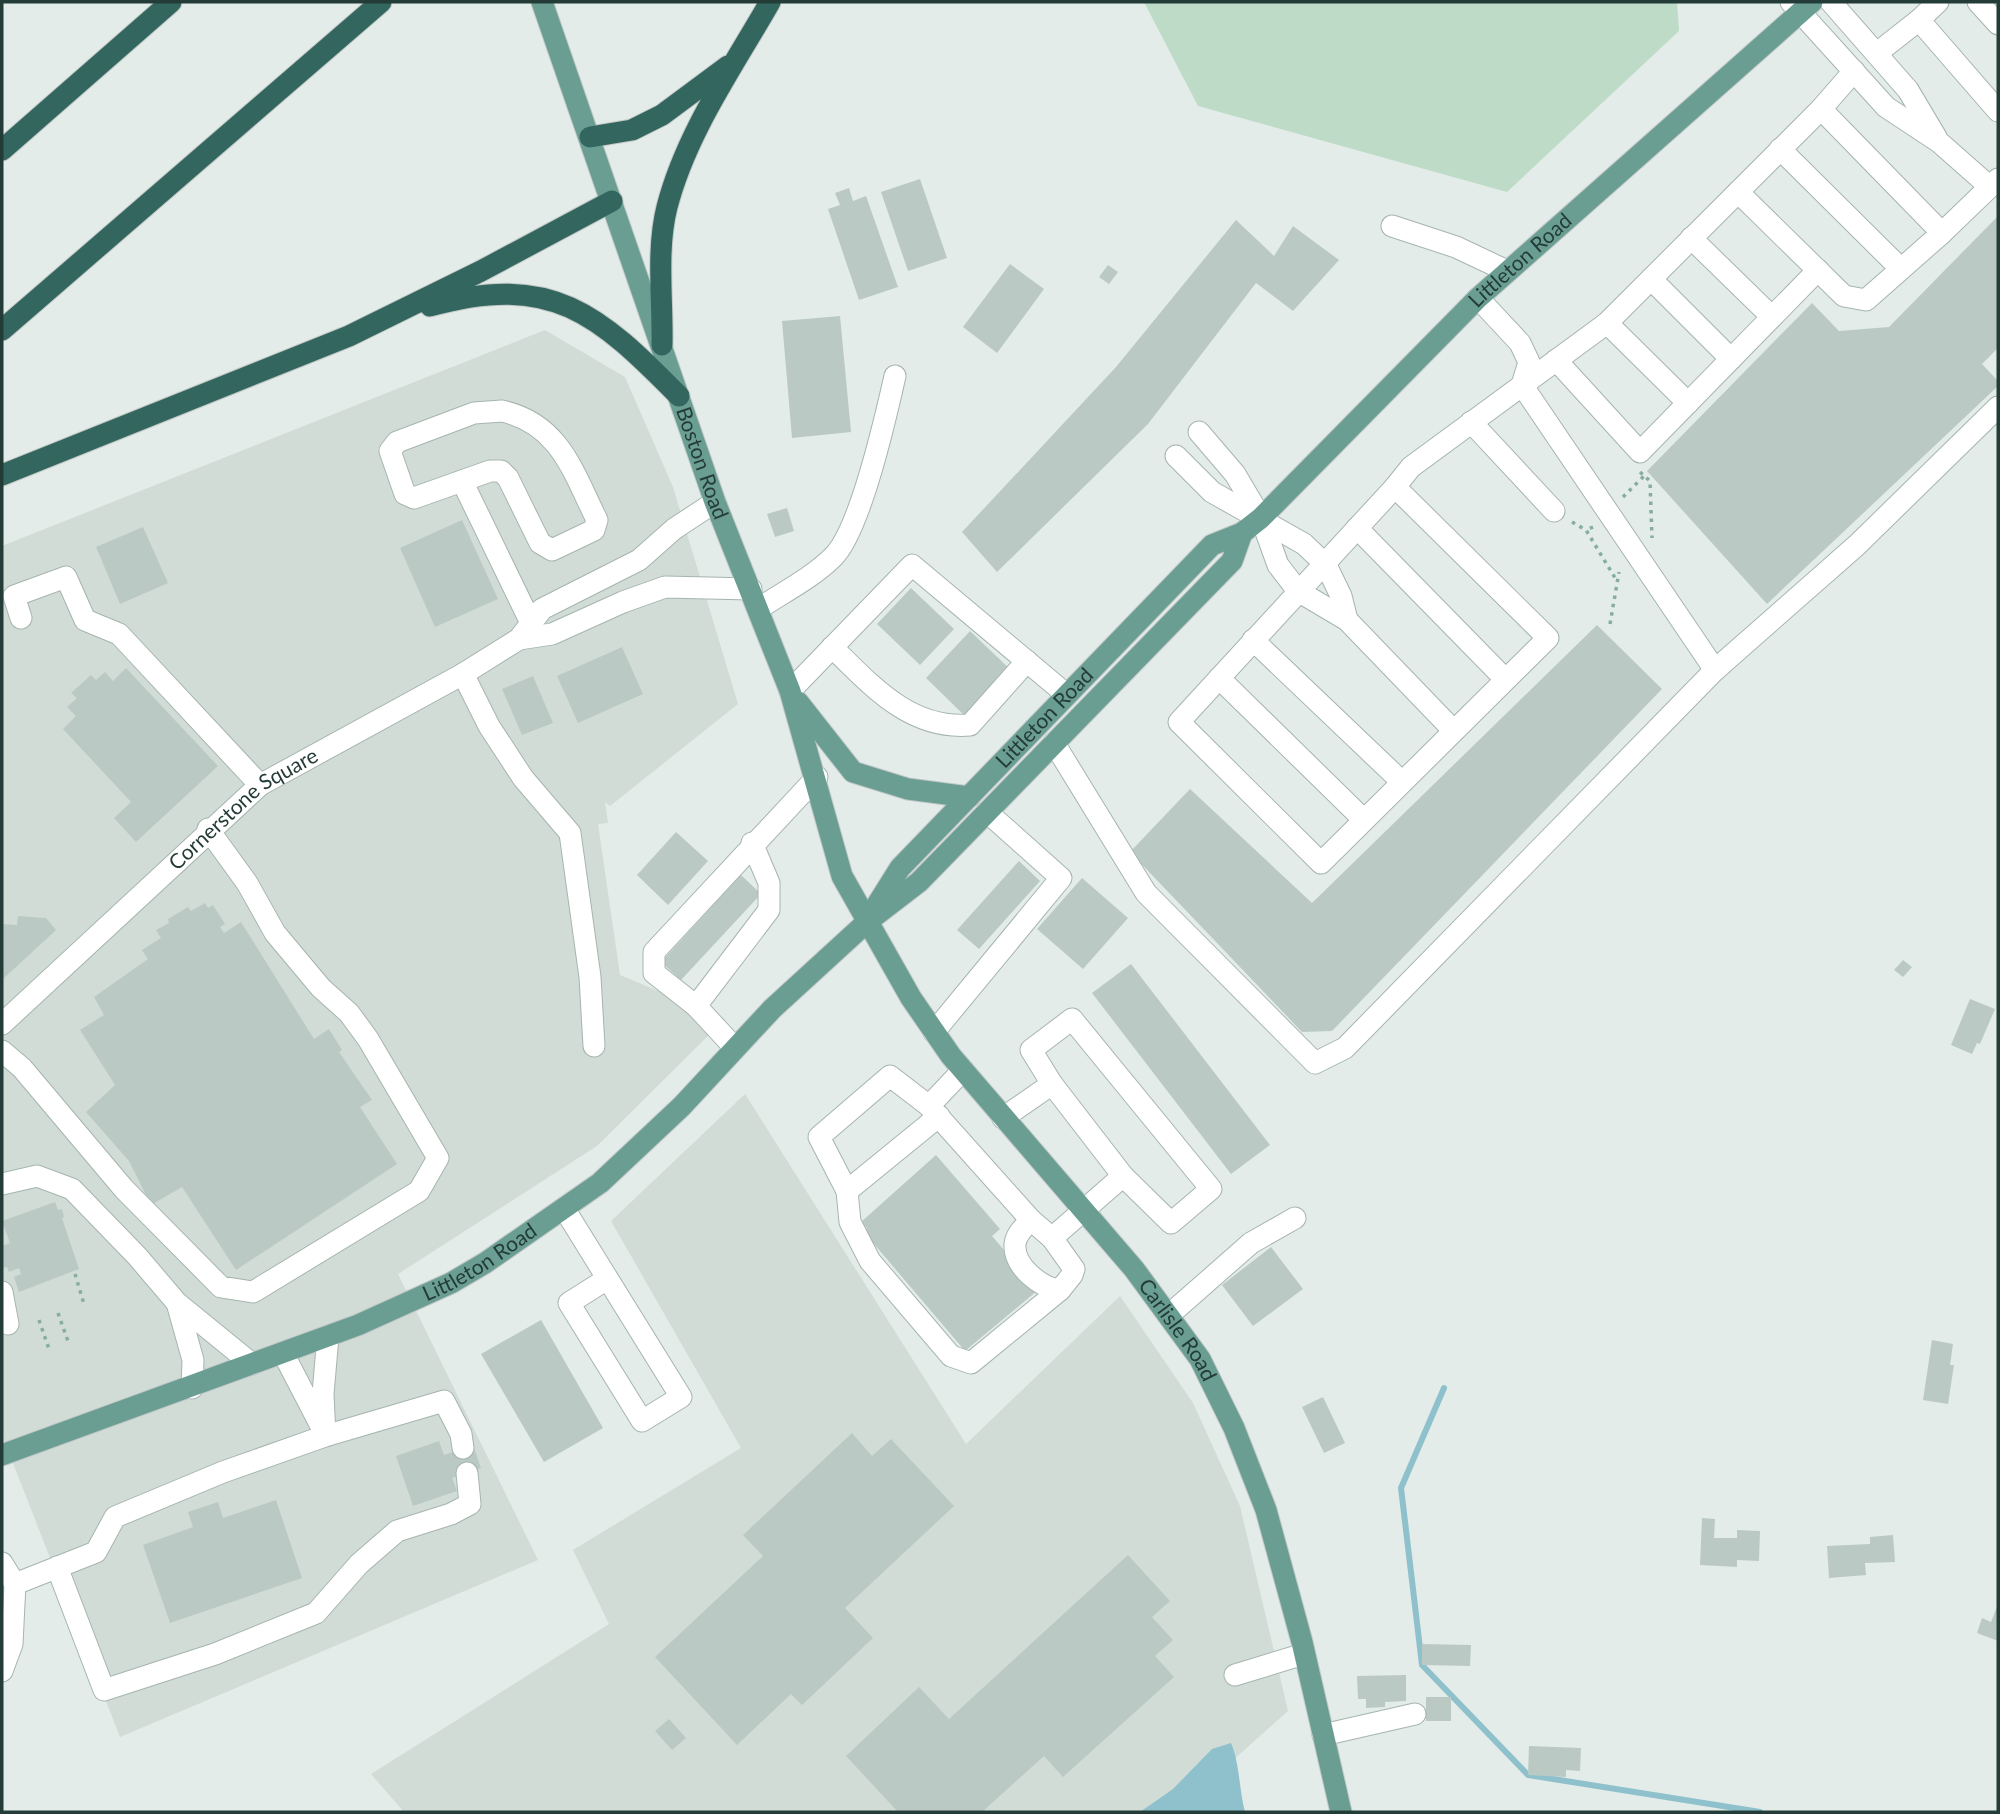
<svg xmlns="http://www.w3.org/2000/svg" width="2000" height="1814" font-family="Lato,sans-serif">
	<rect width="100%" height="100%" fill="#e3ece8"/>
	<path fill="#d1dcd7" d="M 545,330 L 625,377 L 673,487 L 738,704 L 610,806 L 605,802 L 608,823 L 598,824 L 620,975 L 725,1019 L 597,1146 L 398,1274 L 538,1560 L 120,1737 L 2,1435 L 2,546 Z
		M 745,1094 L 966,1444 L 1120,1296 L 1193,1403 L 1240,1506 L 1288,1711 L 1175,1812 L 404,1812 L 371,1774 L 609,1624 L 573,1550 L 741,1448 L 611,1221 Z"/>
	<path fill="#bddbc7" d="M 1144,2 L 1677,2 L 1679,31 L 1507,192 L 1198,106 Z"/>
	<path fill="#8fc1cd" d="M 1231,1743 C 1240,1764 1239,1790 1245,1812 L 1140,1812 L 1173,1789 L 1212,1749 Z"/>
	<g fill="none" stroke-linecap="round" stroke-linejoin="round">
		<path stroke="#8fc1cd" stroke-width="6" d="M 1444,1388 L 1401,1488 L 1422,1665 L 1528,1775 L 1760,1812"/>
	</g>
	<path fill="#bbc9c4" d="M 920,179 L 947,258 L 908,271 L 881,192 Z
		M 849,188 L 853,201 L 866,196 L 898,287 L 859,300 L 828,209 L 840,205 L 835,193 Z
		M 1998,216 L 1998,348 L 1982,364 L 1998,381 L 1998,386 L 1767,604 L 1647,471 L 1812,303 L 1839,331 L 1889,327 Z
		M 1236,220 L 1274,256 L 1293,226 L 1339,260 L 1293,311 L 1256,283 L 1148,424 L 997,572 L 962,532 L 1116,367 Z
		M 1010,264 L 1044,289 L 997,353 L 963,327 Z
		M 1108,265 L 1118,272 L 1109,284 L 1099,277 Z
		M 840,316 L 851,432 L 792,438 L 782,321 Z
		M 787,508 L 794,531 L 775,537 L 767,514 Z
		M 462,520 L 498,599 L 435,627 L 400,548 Z
		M 143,527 L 168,583 L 120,604 L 96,547 Z
		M 911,588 L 954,629 L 920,665 L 877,624 Z
		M 1597,625 L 1662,689 L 1332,1031 L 1302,1032 L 1130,852 L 1190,789 L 1312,903 Z
		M 970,631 L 1013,672 L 968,719 L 926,678 Z
		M 622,647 L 643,694 L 578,723 L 557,676 Z
		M 126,668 L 218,766 L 136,842 L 114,818 L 131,802 L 63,729 L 76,716 L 67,707 L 77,698 L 71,693 L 91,675 L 96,680 L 105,672 L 113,681 Z
		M 533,676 L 553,723 L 522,735 L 502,689 Z
		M 676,832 L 708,861 L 668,905 L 637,875 Z
		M 1019,861 L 1040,881 L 979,949 L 957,930 Z
		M 741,875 L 761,894 L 681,980 L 661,962 Z
		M 1082,878 L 1128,918 L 1083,969 L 1037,929 Z
		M 205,903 L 208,908 L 213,905 L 225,924 L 220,927 L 224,933 L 241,922 L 314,1039 L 329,1029 L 342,1050 L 339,1052 L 372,1100 L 360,1107 L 397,1164 L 236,1270 L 182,1187 L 151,1205 L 129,1161 L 86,1112 L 115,1085 L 80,1030 L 104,1015 L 94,997 L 148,959 L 142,950 L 161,938 L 156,930 L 169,923 L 168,919 L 188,907 L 191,911 Z
		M 18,916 L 46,918 L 56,930 L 2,980 L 2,924 L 17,925 Z
		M 1903,960 L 1912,967 L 1903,977 L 1894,970 Z
		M 1131,964 L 1270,1145 L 1231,1174 L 1092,993 Z
		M 1970,999 L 1995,1009 L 1980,1044 L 1977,1043 L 1972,1054 L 1951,1045 Z
		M 936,1155 L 1000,1229 L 992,1236 L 1038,1290 L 965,1351 L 863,1231 L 867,1228 L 861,1222 Z
		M 55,1202 L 58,1210 L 62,1209 L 64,1217 L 62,1218 L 79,1269 L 19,1292 L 14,1277 L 21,1274 L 19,1268 L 9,1272 L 7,1267 L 2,1268 L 2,1246 L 10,1243 L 2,1221 Z
		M 1271,1247 L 1303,1289 L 1253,1326 L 1222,1285 Z
		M 541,1320 L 603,1428 L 544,1462 L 481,1354 Z
		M 1932,1340 L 1953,1344 L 1950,1365 L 1954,1365 L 1948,1404 L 1923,1400 Z
		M 1323,1397 L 1345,1443 L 1324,1453 L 1302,1407 Z
		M 852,1433 L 872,1456 L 891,1439 L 954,1506 L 845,1608 L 873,1638 L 802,1705 L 791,1694 L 737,1745 L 655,1657 L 763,1556 L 743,1535 Z
		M 439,1441 L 444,1455 L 473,1445 L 481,1468 L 452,1478 L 457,1491 L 413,1506 L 396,1456 Z
		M 276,1500 L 302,1578 L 170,1623 L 143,1545 L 193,1527 L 188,1512 L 218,1502 L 223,1518 Z
		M 1702,1518 L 1715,1519 L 1714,1538 L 1737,1538 L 1737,1530 L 1760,1531 L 1759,1561 L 1737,1560 L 1737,1567 L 1700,1565 Z
		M 1893,1535 L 1895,1562 L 1865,1563 L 1866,1575 L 1829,1578 L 1827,1546 L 1870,1544 L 1870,1537 Z
		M 1128,1555 L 1170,1601 L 1152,1617 L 1173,1640 L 1155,1656 L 1174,1677 L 1063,1777 L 1044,1756 L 982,1812 L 898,1812 L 846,1756 L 919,1687 L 949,1719 Z
		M 1998,1604 L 1998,1641 L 1977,1633 L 1982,1618 L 1991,1622 Z
		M 1422,1644 L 1471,1645 L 1470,1666 L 1422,1665 Z
		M 1406,1675 L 1406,1701 L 1385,1702 L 1385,1707 L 1366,1708 L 1366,1699 L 1358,1699 L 1357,1676 Z
		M 1426,1697 L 1451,1697 L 1451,1721 L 1426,1721 Z
		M 669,1719 L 686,1738 L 672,1750 L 655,1731 Z
		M 1529,1746 L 1581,1748 L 1580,1771 L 1566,1770 L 1566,1777 L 1528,1775 Z"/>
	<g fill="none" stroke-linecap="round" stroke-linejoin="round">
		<defs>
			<g id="minor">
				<path d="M 1791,2 L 1886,107 L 1939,142 L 1990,187"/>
				<path d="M 1831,2 L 1908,90 L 1936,137"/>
				<path d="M 1938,2 L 1919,20 L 1998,111"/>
				<path d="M 1978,2 L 1998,24"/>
				<path d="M 1877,53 L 1919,20"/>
				<path d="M 1821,109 L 1854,71"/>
				<path d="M 1780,149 L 1901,269"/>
				<path d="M 1738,192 L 1844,296 L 1866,300 L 1942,233"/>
				<path d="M 1392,226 L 1456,247 L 1507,271"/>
				<path d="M 1691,238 L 1772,317"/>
				<path d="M 1651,279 L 1731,359"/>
				<path d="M 1478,298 L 1520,343 L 1529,362 L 1522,385 L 1715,670"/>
				<path d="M 1607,323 L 1688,403"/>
				<path d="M 1556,360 L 1640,452 L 1818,270"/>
				<path d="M 502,411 C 560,424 573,472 597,520 L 594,530 L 552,550 L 540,543 L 508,478 L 501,471 L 490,471 L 414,498 L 405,494 L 390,451 L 397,442 L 474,413 Z"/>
				<path d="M 1471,422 L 1554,511"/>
				<path d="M 1199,432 L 1235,474 L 1261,518 L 1278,565 L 1298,591 L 1347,620 L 1453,730"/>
				<path d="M 1176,456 L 1212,492 L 1304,544 L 1326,565 L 1341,596 L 1347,620"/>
				<path d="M 462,481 L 531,623"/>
				<path d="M 1395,487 L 1548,638 L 1321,863 L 1179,722 Z"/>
				<path d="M 1395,487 L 1411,467 L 1607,323 L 1821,109 L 1942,233 L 1998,179"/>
				<path d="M 1357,528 L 1505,679"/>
				<path d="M 758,609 C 782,593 812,578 833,557 C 860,531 886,416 895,376"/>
				<path d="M 21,618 L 14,596 L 66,577 L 85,620 L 119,634 L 260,785"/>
				<path d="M 519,639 L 552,634 L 623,602 L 665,587 L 751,589"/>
				<path d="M 1253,640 L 1402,782"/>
				<path d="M 832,647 C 872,686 910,730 970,725 L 1027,661"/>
				<path d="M 463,674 L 489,726 L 523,778 L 570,833 L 590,977 L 594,1046"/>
				<path d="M 1219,678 L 1364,820"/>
				<path d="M 790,691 L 912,565 L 1067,695"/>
				<path d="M 1054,743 L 1146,893 L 1315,1063 L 1345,1048 L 1715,670 L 1857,545 L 1998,407"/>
				<path d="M 696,1006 L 769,910 L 769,883 L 752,843"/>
				<path id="s1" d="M 2,1024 L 260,785 L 463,674 L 519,639 L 542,609 L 639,560 L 674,529 L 715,502"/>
				<path d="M 934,1032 L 1061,878 L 987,812"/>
				<path d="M 735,1048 L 696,1006 L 654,973 L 654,952 L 817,777"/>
				<path d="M 2,1051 L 22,1068 L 124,1189 L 221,1287 L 253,1292 L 419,1191 L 438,1158 L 368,1039 L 349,1013 L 321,988 L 275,933 L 247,883 L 208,829"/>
				<path d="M 963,1070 L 929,1106 L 1031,1220 L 1052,1238 L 1123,1176 L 1171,1223 L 1211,1189 L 1072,1019 L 1031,1050 L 1052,1084 L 1003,1118"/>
				<path d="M 1052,1084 L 1123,1176"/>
				<path d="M 929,1106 L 890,1076 L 819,1137 L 847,1191 L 939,1116"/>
				<path d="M 2,1184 L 37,1176 L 72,1189 L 137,1256 L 177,1303 L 252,1364"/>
				<path d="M 847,1191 L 850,1222 L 870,1261 L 951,1356 L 971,1363 L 1060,1290"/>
				<path d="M 565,1210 L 681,1397 L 642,1421 L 569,1303 L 607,1279"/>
				<path d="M 1031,1220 C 1025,1226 1016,1234 1015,1244 C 1013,1266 1041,1288 1060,1290 L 1072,1275 L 1074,1269 L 1052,1238"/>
				<path d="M 2,1292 L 8,1324"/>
				<path d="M 177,1303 L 193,1360 L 192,1388"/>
				<path d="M 1169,1315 L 1251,1243 L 1295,1218"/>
				<path d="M 283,1353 L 322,1428"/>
				<path d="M 325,1436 L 323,1394 L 328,1336"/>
				<path d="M 2,1563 L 15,1584 L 96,1552 L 115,1517 L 223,1472 L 325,1436 L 444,1401 L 461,1434 L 463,1448"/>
				<path d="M 57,1567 L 104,1690 L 215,1654 L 316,1613 L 359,1564 L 397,1531 L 451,1514 L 470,1504 L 467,1473"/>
				<path d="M 2,1671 L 12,1644 L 15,1584"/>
				<path d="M 1235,1675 L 1304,1654"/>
				<path d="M 1323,1735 L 1415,1714"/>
			</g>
			<g id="major">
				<path id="s2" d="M 542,2 L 715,502 L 790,691 L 842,876 L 911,998 L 951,1056 L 1134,1269 L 1200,1359 L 1234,1428 L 1266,1510 L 1302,1642 L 1341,1812"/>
				<path d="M 798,702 L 853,772 L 908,789 L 969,797"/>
				<path id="s3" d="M 873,911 L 900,868 L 1212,545 L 1242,533 L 1261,518 L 1478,298 L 1812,2"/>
				<path id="s4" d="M 2,1455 L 358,1325 L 451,1283 L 485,1263 L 600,1183 L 682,1106 L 772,1009 L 867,922 L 919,882 L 1232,561 L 1242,533"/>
			</g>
			<path id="highway" d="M 590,137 L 632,130 L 662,115 L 728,66
				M 2,150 L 171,2
				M 430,306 C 552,272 598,314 679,396
				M 2,330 L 381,2
				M 662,345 C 663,300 656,250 667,207 C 686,133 733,67 770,2
				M 2,475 L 349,336 L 481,271 L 612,201"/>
		</defs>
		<use href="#minor" stroke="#a6b4af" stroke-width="23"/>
		<use href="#major" stroke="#c2c8c7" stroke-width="23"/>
		<use href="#highway" stroke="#c2c8c7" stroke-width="23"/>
		<path stroke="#86ada3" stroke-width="3.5" stroke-dasharray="3.5 5" stroke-linecap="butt" d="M 1640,472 L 1650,481 L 1652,538
			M 1623,497 L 1644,476
			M 1572,522 L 1586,530
			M 1593,527 L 1586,530 L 1617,581
			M 1610,624 L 1619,572
			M 75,1274 L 84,1304
			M 58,1313 L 69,1344
			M 39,1320 L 50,1352"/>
		<use href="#minor" stroke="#fff" stroke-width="21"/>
		<use href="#major" stroke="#6a9e93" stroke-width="21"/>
		<use href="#highway" stroke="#32665e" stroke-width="21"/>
	</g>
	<g text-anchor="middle" stroke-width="5" stroke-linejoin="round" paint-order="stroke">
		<g font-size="21" fill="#243c37" stroke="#f3f8f6">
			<text dy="7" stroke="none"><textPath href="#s3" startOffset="922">Littleton Road</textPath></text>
			<text dy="7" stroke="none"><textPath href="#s2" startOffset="488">Boston Road</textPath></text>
			<text dy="7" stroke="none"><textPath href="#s3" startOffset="259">Littleton Road</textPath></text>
			<text dy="7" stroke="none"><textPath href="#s1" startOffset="324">Cornerstone Square</textPath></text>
			<text dy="7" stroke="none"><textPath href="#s4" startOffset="516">Littleton Road</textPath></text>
			<text dy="7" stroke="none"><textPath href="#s2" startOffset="1491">Carlisle Road</textPath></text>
		</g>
	</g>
	<rect width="2000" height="1814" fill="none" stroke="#243c37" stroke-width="7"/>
</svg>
